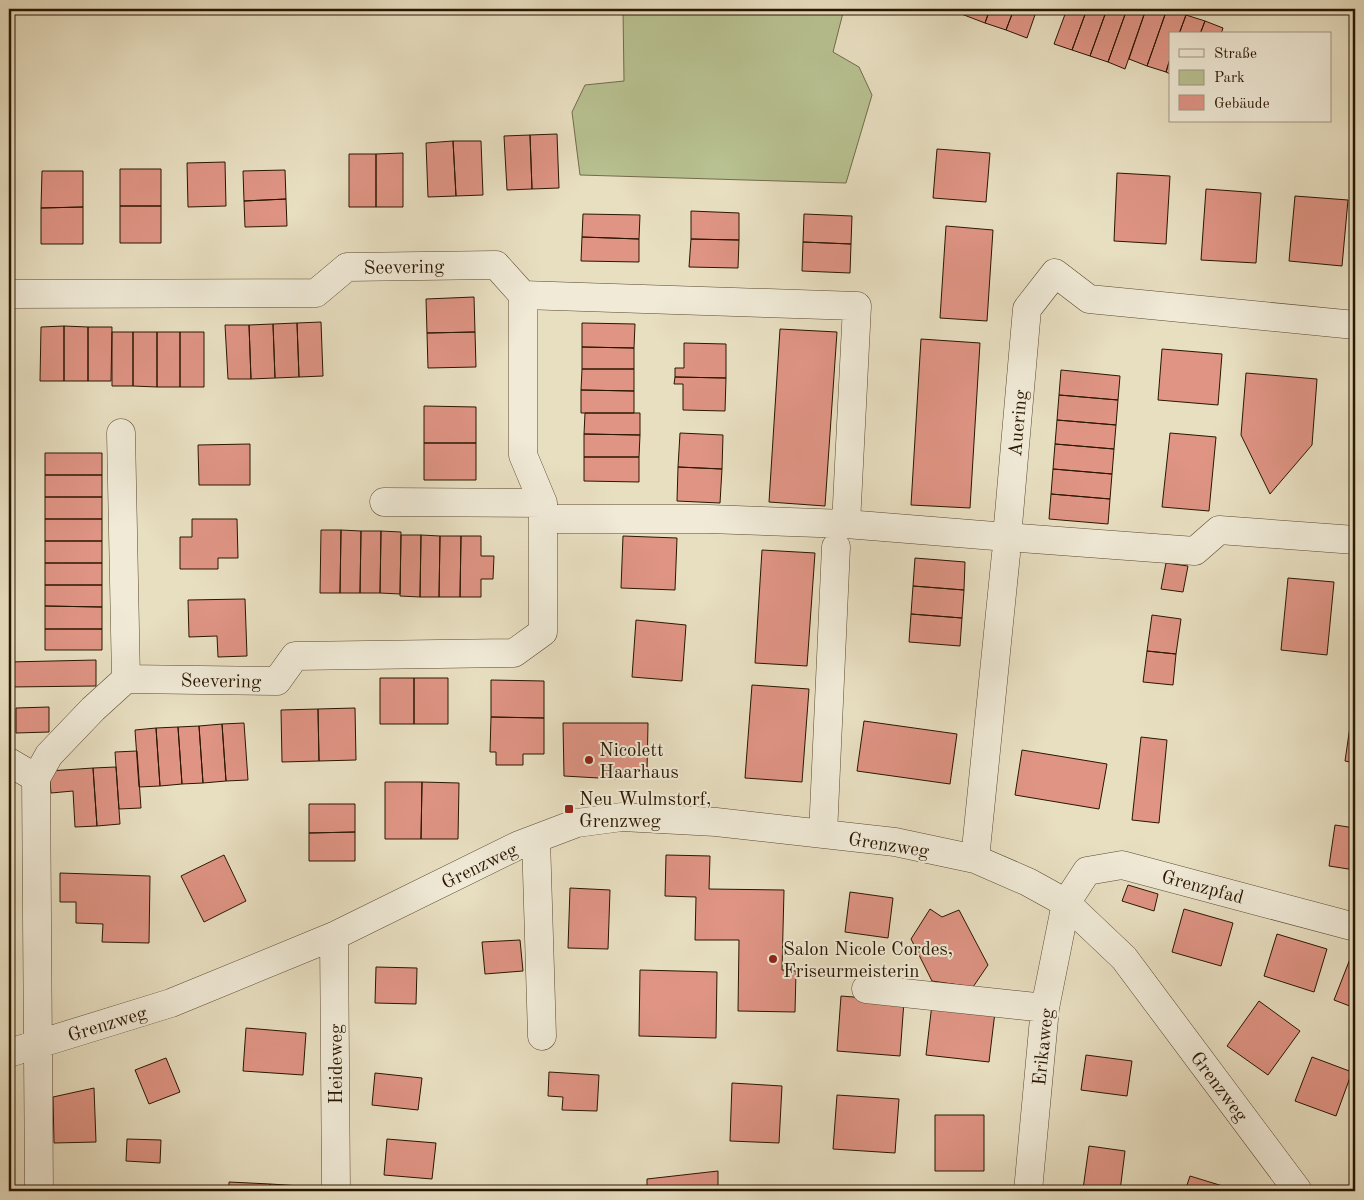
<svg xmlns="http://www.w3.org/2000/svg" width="1364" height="1200" font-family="'Old Standard TT',serif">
	<rect width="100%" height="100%" fill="#e8dfc1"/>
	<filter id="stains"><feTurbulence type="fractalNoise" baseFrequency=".004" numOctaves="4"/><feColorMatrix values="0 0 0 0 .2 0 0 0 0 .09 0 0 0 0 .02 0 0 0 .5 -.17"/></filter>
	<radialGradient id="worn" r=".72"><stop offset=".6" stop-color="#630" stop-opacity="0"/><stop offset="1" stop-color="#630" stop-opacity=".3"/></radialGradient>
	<path fill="#b8c191" stroke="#716c49" d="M 623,9 L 844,9 L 833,52 L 859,67 L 872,95 L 846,183 L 580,175 L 572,112 L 585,85 L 624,81 Z"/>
	<path fill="#df9484" stroke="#2a1601" d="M 927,9 L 943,9 L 941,14 Z
		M 945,9 L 966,9 L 964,15 Z
		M 966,9 L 990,9 L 985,23 L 964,15 Z
		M 990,9 L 1014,9 L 1006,30 L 985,23 Z
		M 1014,9 L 1037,9 L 1027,38 L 1006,30 Z
		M 1067,9 L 1087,9 L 1072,50 L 1054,44 Z
		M 1087,9 L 1107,9 L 1090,56 L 1072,50 Z
		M 1107,9 L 1127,9 L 1108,62 L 1090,56 Z
		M 1127,9 L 1135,9 L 1145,12 L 1125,69 L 1108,62 Z
		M 1146,9 L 1167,9 L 1147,66 L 1129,59 Z
		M 1167,9 L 1186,15 L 1179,34 L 1170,34 L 1170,59 L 1166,72 L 1147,66 Z
		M 1186,15 L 1205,21 L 1200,34 L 1179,34 Z
		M 1205,21 L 1223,28 L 1221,34 L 1200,34 Z
		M 1170,59 L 1170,74 L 1166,72 Z
		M 557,134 L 559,188 L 532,189 L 530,135 Z
		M 530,135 L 532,189 L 507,190 L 504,136 Z
		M 453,141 L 456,196 L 428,197 L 426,143 Z
		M 453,141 L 481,141 L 483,195 L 456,196 Z
		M 937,149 L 990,153 L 986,202 L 933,198 Z
		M 403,153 L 403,207 L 376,207 L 376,154 Z
		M 349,154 L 376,154 L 376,207 L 349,207 Z
		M 225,162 L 226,206 L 188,207 L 187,163 Z
		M 120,169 L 161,169 L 161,206 L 120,206 Z
		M 285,170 L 286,199 L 244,201 L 243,171 Z
		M 42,171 L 83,171 L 83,207 L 41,208 Z
		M 1117,173 L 1170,176 L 1166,244 L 1114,241 Z
		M 1206,189 L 1261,193 L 1256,263 L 1201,260 Z
		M 1295,196 L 1348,200 L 1342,266 L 1289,261 Z
		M 286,199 L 287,226 L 245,227 L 244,201 Z
		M 120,206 L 161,206 L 161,243 L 120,243 Z
		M 83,207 L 83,244 L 41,244 L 41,208 Z
		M 691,211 L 739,213 L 739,240 L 691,239 Z
		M 583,214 L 640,215 L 639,239 L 582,237 Z
		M 804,214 L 852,216 L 851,244 L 803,242 Z
		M 946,226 L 993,230 L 987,321 L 940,318 Z
		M 582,237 L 639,239 L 639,262 L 581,261 Z
		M 691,239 L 739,240 L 738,268 L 689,267 Z
		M 803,242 L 851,244 L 850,273 L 802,271 Z
		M 474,297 L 475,332 L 427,333 L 426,299 Z
		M 321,322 L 323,376 L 299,377 L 297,323 Z
		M 297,323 L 299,377 L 275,378 L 273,324 Z
		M 582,323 L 635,324 L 634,348 L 582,347 Z
		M 273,324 L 275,378 L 251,379 L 249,325 Z
		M 225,325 L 249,325 L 251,379 L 228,379 Z
		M 64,326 L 64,381 L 40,381 L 41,327 Z
		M 64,326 L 88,327 L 88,381 L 64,381 Z
		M 88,327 L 112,327 L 111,381 L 88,381 Z
		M 780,329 L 837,332 L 825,506 L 769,502 Z
		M 112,332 L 133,332 L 133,386 L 112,386 Z
		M 133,332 L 157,332 L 157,387 L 133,386 Z
		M 157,332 L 180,332 L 180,387 L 157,387 Z
		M 180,332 L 204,332 L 204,387 L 180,387 Z
		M 475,332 L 476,367 L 428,368 L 427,333 Z
		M 921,339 L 980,343 L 970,508 L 911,505 Z
		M 684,343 L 726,344 L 726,378 L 675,377 L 675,368 L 684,368 Z
		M 582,347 L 634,348 L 634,369 L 582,369 Z
		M 1162,349 L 1222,354 L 1218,405 L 1158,400 Z
		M 582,369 L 634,369 L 634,391 L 581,390 Z
		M 1061,370 L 1120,376 L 1118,400 L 1059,395 Z
		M 1246,373 L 1317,379 L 1312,445 L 1270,494 L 1241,435 Z
		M 675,377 L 726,378 L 725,411 L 683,410 L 683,384 L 674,384 Z
		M 581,390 L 634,391 L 634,413 L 581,413 Z
		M 1059,395 L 1118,400 L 1116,425 L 1057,420 Z
		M 424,406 L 476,407 L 476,443 L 424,443 Z
		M 585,413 L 640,413 L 640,435 L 584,434 Z
		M 1057,420 L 1116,425 L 1114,449 L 1055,444 Z
		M 1355,428 L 1355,500 L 1351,499 Z
		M 680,433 L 723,435 L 722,469 L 678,467 Z
		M 1170,433 L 1216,437 L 1209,511 L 1162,507 Z
		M 584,434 L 640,435 L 639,457 L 584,457 Z
		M 424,443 L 476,443 L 476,480 L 424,480 Z
		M 250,444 L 250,485 L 199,485 L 198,445 Z
		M 1055,444 L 1114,449 L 1112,474 L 1053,469 Z
		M 45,453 L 102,453 L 102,475 L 45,475 Z
		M 584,457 L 639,457 L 639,482 L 584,481 Z
		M 678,467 L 722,469 L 720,503 L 677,501 Z
		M 1053,469 L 1112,474 L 1110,499 L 1051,494 Z
		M 45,475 L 102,475 L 102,497 L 45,497 Z
		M 1051,494 L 1110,499 L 1108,524 L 1049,519 Z
		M 45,497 L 102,497 L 102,519 L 45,519 Z
		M 45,519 L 102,519 L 102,541 L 45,541 Z
		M 192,519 L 237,519 L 238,558 L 218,558 L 218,569 L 180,569 L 180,537 L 192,537 Z
		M 321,530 L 341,530 L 340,593 L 320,593 Z
		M 341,530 L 361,531 L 360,593 L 340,593 Z
		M 361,531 L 381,531 L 380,593 L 360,593 Z
		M 381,531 L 401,532 L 400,594 L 380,593 Z
		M 401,535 L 421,535 L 420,597 L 400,596 Z
		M 421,535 L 440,536 L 439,597 L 420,597 Z
		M 440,536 L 461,536 L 460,597 L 439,597 Z
		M 461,536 L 481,536 L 481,556 L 494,556 L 493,579 L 481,579 L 481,597 L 460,597 Z
		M 623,536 L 677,538 L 675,590 L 621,588 Z
		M 45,541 L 102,541 L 102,563 L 45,563 Z
		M 762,550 L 815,553 L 807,666 L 755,663 Z
		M 915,558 L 965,562 L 964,590 L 913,586 Z
		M 45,563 L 102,563 L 102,585 L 45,585 Z
		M 1166,563 L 1188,566 L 1183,592 L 1161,589 Z
		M 1288,578 L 1334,582 L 1327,655 L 1281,650 Z
		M 45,585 L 102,585 L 102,607 L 45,606 Z
		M 913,586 L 964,590 L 962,618 L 911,614 Z
		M 245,599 L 247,656 L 218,657 L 217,636 L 189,637 L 188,600 Z
		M 45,606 L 102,607 L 102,629 L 45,629 Z
		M 911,614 L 962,618 L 960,646 L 909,642 Z
		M 1152,615 L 1181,619 L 1176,654 L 1147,651 Z
		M 636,620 L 686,625 L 682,681 L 632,677 Z
		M 45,629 L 102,629 L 102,650 L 45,650 Z
		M 1147,651 L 1176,654 L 1173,685 L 1143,682 Z
		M 96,660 L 96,686 L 9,687 L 9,662 Z
		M 380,678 L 414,678 L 414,724 L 380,724 Z
		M 414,678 L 448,678 L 448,724 L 414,724 Z
		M 491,680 L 544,681 L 544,718 L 491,717 Z
		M 752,685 L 809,689 L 802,782 L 745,778 Z
		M 1353,706 L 1355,706 L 1355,763 L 1345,761 Z
		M 49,707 L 49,732 L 16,733 L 16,708 Z
		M 355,708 L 356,760 L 319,761 L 318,709 Z
		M 318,709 L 319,761 L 282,762 L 281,710 Z
		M 491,717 L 544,718 L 544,754 L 523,754 L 523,765 L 496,765 L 496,752 L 490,752 Z
		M 864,721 L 957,734 L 950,784 L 857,771 Z
		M 244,723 L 248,780 L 226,781 L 222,724 Z
		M 563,723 L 648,723 L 647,773 L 618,769 L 616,779 L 564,776 Z
		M 222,724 L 226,781 L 203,783 L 199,726 Z
		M 199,726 L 203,783 L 182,784 L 178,727 Z
		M 178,727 L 182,784 L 160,786 L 156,728 Z
		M 156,728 L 160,786 L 139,787 L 135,730 Z
		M 1141,737 L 1167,740 L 1159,823 L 1132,820 Z
		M 1022,750 L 1107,764 L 1099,809 L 1015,795 Z
		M 137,751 L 141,808 L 119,809 L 115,752 Z
		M 116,767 L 120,824 L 97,826 L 93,768 Z
		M 93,768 L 97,826 L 75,827 L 73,791 L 51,793 L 49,771 Z
		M 385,782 L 422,782 L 421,839 L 385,839 Z
		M 422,782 L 459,783 L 458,839 L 421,839 Z
		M 309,804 L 355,804 L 355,832 L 309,833 Z
		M 1335,825 L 1355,828 L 1355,870 L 1329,866 Z
		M 355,832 L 355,861 L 309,861 L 309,833 Z
		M 224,855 L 246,901 L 204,922 L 181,876 Z
		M 666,855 L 710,856 L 709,889 L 784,890 L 782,970 L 796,971 L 795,1012 L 738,1011 L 739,940 L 695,940 L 696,897 L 665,896 Z
		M 60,873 L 150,876 L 149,943 L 102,942 L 103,924 L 76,923 L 76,902 L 60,902 Z
		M 1128,885 L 1158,894 L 1154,911 L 1122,901 Z
		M 570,888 L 610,890 L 608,949 L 568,948 Z
		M 850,892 L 893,898 L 888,938 L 845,932 Z
		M 930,909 L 942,917 L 959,910 L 988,965 L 973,987 L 932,981 L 911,939 Z
		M 1184,909 L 1233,923 L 1221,966 L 1172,952 Z
		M 1277,934 L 1327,949 L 1314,992 L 1264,976 Z
		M 520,940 L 523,971 L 485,974 L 482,942 Z
		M 1350,959 L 1355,962 L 1355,1008 L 1334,1000 Z
		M 376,967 L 417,968 L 416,1004 L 375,1003 Z
		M 640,970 L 717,972 L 716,1038 L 639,1036 Z
		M 841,996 L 904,1001 L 900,1056 L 837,1051 Z
		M 1259,1001 L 1300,1031 L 1268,1075 L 1227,1046 Z
		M 932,1004 L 995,1012 L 989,1062 L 926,1055 Z
		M 246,1028 L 306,1033 L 303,1075 L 243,1071 Z
		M 1086,1055 L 1132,1061 L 1127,1096 L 1081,1090 Z
		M 1312,1057 L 1352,1072 L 1336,1116 L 1295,1101 Z
		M 166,1058 L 180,1092 L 149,1104 L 135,1070 Z
		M 549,1072 L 599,1075 L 597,1111 L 562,1110 L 563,1097 L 548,1096 Z
		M 375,1073 L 422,1078 L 418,1110 L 372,1105 Z
		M 732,1083 L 782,1086 L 779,1143 L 730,1141 Z
		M 94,1088 L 96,1142 L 54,1143 L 53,1097 Z
		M 837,1095 L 899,1099 L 895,1153 L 833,1149 Z
		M 935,1115 L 984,1115 L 984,1171 L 935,1171 Z
		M 127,1139 L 161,1140 L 160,1163 L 126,1161 Z
		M 387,1139 L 436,1143 L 432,1179 L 384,1175 Z
		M 1089,1146 L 1125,1151 L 1120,1191 L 1083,1189 Z
		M 718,1171 L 718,1191 L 647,1191 L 647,1179 Z
		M 1190,1176 L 1239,1191 L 1185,1191 Z
		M 229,1182 L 270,1184 L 270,1191 L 229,1191 Z
		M 270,1184 L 301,1186 L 301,1191 L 270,1191 Z"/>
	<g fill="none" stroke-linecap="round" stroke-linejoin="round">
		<defs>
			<path id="minor" d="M 9,294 L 316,293 L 347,267 L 496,265 L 523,295 L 523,455 L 543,503 L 543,632 L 514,653 L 295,656 L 277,681 L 126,679 L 93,709 L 49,755 L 36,778 L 39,1191
				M 523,295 L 857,306 L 846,524
				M 1355,325 L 1089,299 L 1055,273 L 1027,309 L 1007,537 L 1195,551 L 1219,530 L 1355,540
				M 121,433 L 126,679
				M 384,502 L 543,503
				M 543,519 L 708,519 L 846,524 L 1007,537
				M 9,762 L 36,778
				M 823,834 L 836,547
				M 536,839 L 542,1036
				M 975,859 L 1006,554
				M 334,936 L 336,1191
				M 866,989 L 1045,1008
				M 9,1053 L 171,1003 L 334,936 L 519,845 L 577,823 L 622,817 L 716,822 L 895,842 L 975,859 L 1028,882 L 1066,903 L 1124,958 L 1298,1191
				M 1028,1191 L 1045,1008 L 1066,903 L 1087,871 L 1122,865 L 1355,927"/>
		</defs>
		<use href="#minor" stroke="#5a4831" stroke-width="29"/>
		<use href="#minor" stroke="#f0ead7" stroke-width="28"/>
	</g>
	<g fill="#8f2418" stroke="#f0ead7" stroke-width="2">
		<circle cx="589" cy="760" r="5"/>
		<rect x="564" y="804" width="10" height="10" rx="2.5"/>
		<circle cx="773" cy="959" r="5"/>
	</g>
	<g text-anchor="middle" stroke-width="4" stroke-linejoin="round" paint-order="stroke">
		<g font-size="19" fill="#2a1601" stroke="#f0ead7">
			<text transform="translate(404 266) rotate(-1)" y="7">Seevering</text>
			<text transform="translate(1017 423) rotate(-85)" y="7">Auering</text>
			<text transform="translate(221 680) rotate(1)" y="7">Seevering</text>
			<text transform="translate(889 844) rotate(9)" y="7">Grenzweg</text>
			<text transform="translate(479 865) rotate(-26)" y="7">Grenzweg</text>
			<text transform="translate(1203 886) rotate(15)" y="7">Grenzpfad</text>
			<text transform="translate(107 1023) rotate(-17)" y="7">Grenzweg</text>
			<text transform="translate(1042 1047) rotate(-84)" y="7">Erikaweg</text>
			<text transform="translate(335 1064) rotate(-90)" y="7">Heideweg</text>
			<text transform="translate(1220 1086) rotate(53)" y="7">Grenzweg</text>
		</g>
		<g font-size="19" fill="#2a1601" stroke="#f0ead7" text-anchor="start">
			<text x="599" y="756">Nicolett<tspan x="599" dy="22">Haarhaus</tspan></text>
			<text x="579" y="805">Neu Wulmstorf,<tspan x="579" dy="22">Grenzweg</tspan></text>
			<text x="783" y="955">Salon Nicole Cordes,<tspan x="783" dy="22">Friseurmeisterin</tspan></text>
		</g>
	</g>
	<rect width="1364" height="1200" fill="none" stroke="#e8dfc1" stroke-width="30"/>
	<rect x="10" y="10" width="1344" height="1180" fill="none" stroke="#2a1601" stroke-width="2.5"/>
	<rect x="15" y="15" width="1334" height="1170" fill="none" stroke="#2a1601"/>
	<rect x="1169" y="32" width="162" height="90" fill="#f0ead7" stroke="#a19581"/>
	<rect x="1179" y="49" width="25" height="8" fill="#f0ead7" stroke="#a19581"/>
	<text x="1214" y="58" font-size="15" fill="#2a1601">Straße</text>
	<rect x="1179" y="70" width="25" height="15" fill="#b8c191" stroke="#a19581"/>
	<text x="1214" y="82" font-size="15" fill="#2a1601">Park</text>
	<rect x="1179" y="95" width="25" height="15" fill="#df9484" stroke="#a19581"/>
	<text x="1214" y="108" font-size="15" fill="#2a1601">Gebäude</text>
	<rect width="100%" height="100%" filter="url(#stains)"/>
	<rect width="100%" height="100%" fill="url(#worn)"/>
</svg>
